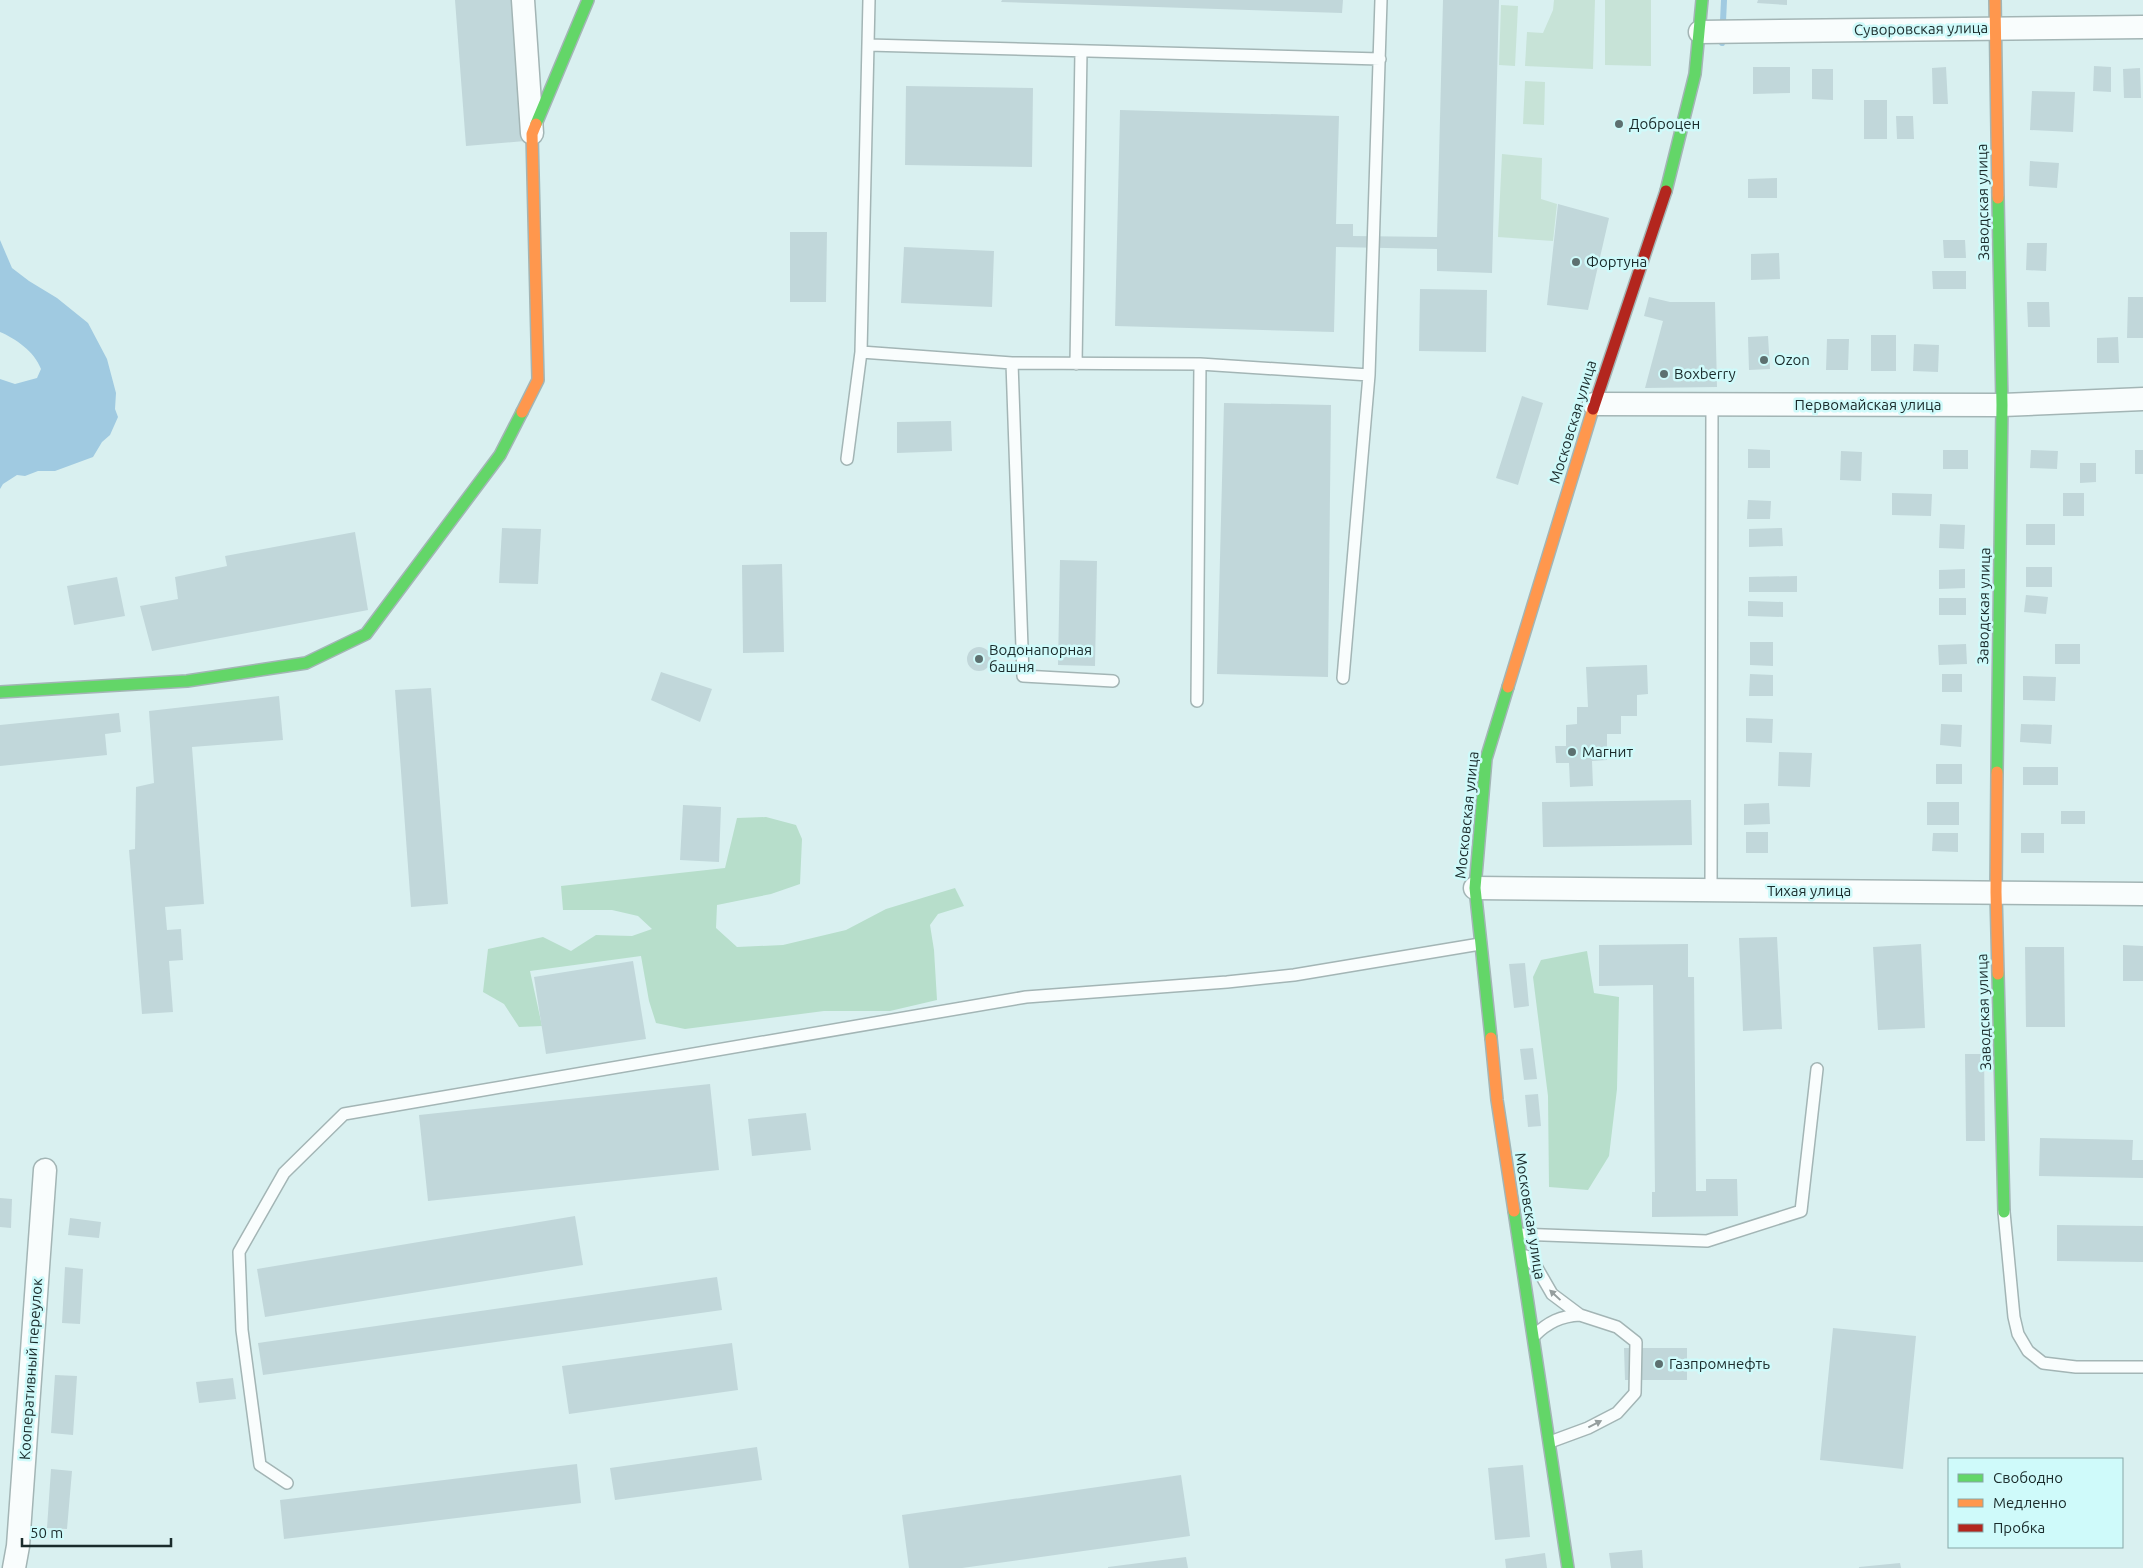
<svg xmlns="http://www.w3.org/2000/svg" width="2143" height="1568" font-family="Ubuntu,sans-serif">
	<rect width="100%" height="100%" fill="#d9f0f0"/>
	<path fill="#c7e3d7" d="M 1554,0 L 1595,0 L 1593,69 L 1525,66 L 1527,32 L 1543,33 L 1553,10 Z
		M 1605,0 L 1651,0 L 1651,66 L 1605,65 Z
		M 1501,5 L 1518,6 L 1515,66 L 1499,65 Z
		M 1525,81 L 1545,82 L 1544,125 L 1523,124 Z
		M 1502,154 L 1542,158 L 1541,199 L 1557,204 L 1553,241 L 1498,237 Z"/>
	<path fill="#b7decb" d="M 766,817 L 796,825 L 802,839 L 800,884 L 771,894 L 717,905 L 716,928 L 737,947 L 783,945 L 846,930 L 886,909 L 955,888 L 964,906 L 938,914 L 930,925 L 934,950 L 937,1000 L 890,1011 L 824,1011 L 685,1029 L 656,1023 L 649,1001 L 641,956 L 530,971 L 542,1026 L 519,1027 L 504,1004 L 483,992 L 488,949 L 543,937 L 571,951 L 596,935 L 632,936 L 652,929 L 638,916 L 612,910 L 563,910 L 561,886 L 725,868 L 737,818 Z
		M 1587,951 L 1594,993 L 1619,997 L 1617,1089 L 1609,1156 L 1588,1190 L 1549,1187 L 1548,1096 L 1533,977 L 1541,960 Z"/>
	<path fill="#a0cae1" d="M 0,240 L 12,268 L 29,281 L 57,298 L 88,323 L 107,359 L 116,393 L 115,409 L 118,417 L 110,435 L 102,442 L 93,457 L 55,471 L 38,471 L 25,476 L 17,475 L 3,484 L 0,489 L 0,379 L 15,384 L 37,378 L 41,369 C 34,351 16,339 0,332 Z"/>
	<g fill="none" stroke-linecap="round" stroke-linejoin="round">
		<path stroke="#a0cae1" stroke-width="6" d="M 1722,43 L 1724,0"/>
	</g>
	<path fill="#c1d7da" d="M 455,0 L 515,0 L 525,141 L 466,146 Z
		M 1002,0 L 1343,0 L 1342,13 L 1001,2 Z
		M 1443,0 L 1499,0 L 1492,273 L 1437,271 L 1437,249 L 1336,247 L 1334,332 L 1115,326 L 1120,110 L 1339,116 L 1336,224 L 1353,224 L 1353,236 L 1437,237 Z
		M 1758,0 L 1787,0 L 1787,5 L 1757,3 Z
		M 2094,66 L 2111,67 L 2111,92 L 2093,91 Z
		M 1753,67 L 1790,67 L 1790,93 L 1753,94 Z
		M 1946,67 L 1948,104 L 1933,104 L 1932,68 Z
		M 2140,68 L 2141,98 L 2124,98 L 2123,69 Z
		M 1812,69 L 1833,69 L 1833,100 L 1812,99 Z
		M 906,86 L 1033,88 L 1032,167 L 905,165 Z
		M 2032,91 L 2075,92 L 2073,132 L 2030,130 Z
		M 1864,100 L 1887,100 L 1887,139 L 1864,139 Z
		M 1896,116 L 1913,116 L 1914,139 L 1897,139 Z
		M 2030,161 L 2059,163 L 2057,188 L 2029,186 Z
		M 1777,178 L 1777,198 L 1748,198 L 1748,179 Z
		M 1558,204 L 1609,218 L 1588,310 L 1547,305 Z
		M 790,232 L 827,232 L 826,302 L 790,302 Z
		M 1943,240 L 1965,240 L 1966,258 L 1944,258 Z
		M 2027,243 L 2047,243 L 2046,271 L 2026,270 Z
		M 904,247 L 994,251 L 992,307 L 901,303 Z
		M 1779,253 L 1780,279 L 1751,280 L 1751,254 Z
		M 1932,271 L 1966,271 L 1966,289 L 1933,289 Z
		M 1420,289 L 1487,290 L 1486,352 L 1419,351 Z
		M 1649,297 L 1670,302 L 1715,302 L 1717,387 L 1645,388 L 1663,321 L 1644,316 Z
		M 2128,297 L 2143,297 L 2143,338 L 2127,338 Z
		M 2027,302 L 2049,302 L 2050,327 L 2028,327 Z
		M 1871,335 L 1896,335 L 1896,371 L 1871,371 Z
		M 1768,336 L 1770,369 L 1749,370 L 1748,337 Z
		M 2118,337 L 2119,363 L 2097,363 L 2097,338 Z
		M 1827,339 L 1849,339 L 1848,370 L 1826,370 Z
		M 1914,344 L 1939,345 L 1938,372 L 1913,371 Z
		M 1522,396 L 1543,403 L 1518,485 L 1496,478 Z
		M 1224,403 L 1331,405 L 1328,677 L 1217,674 Z
		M 951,421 L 952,451 L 897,453 L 897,422 Z
		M 1748,449 L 1770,450 L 1770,468 L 1748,468 Z
		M 1943,450 L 1968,450 L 1968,469 L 1943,469 Z
		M 2031,450 L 2058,451 L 2057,469 L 2030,468 Z
		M 2135,450 L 2143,450 L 2143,474 L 2135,474 Z
		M 1841,451 L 1862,452 L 1861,481 L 1840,480 Z
		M 2080,463 L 2096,463 L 2096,482 L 2080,483 Z
		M 1892,493 L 1932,494 L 1931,516 L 1892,515 Z
		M 2063,493 L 2084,493 L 2084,516 L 2063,516 Z
		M 1748,500 L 1771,501 L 1770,519 L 1747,519 Z
		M 1940,524 L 1965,525 L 1964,549 L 1939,548 Z
		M 2026,524 L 2055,524 L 2055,545 L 2026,545 Z
		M 502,528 L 541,529 L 538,584 L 499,583 Z
		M 1782,528 L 1783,546 L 1749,547 L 1749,529 Z
		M 355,532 L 368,610 L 152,651 L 140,606 L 178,599 L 175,577 L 227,566 L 225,556 Z
		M 1060,560 L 1097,561 L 1095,666 L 1058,665 Z
		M 782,564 L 784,652 L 743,653 L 742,565 Z
		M 2026,567 L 2052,567 L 2052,587 L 2026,587 Z
		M 1965,569 L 1965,588 L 1939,589 L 1939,570 Z
		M 1797,576 L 1797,592 L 1749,592 L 1749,577 Z
		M 117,577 L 125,616 L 74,625 L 67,586 Z
		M 2026,595 L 2048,597 L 2046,614 L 2024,612 Z
		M 1939,598 L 1966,598 L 1966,615 L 1939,615 Z
		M 1748,601 L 1783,602 L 1783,617 L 1748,616 Z
		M 1750,642 L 1773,642 L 1773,666 L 1750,665 Z
		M 1966,644 L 1967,664 L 1939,665 L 1938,645 Z
		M 2055,644 L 2080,644 L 2080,664 L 2055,664 Z
		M967 659a12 12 0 1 1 24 0a12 12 0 1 1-24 0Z
		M 1647,665 L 1648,694 L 1637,695 L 1637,716 L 1621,716 L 1621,734 L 1607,734 L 1607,760 L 1592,761 L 1593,786 L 1570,787 L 1569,763 L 1556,763 L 1555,746 L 1566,746 L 1566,725 L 1577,724 L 1577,707 L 1588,707 L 1586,667 Z
		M 661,672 L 712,689 L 700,722 L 651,700 Z
		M 1750,674 L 1773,675 L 1773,696 L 1749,696 Z
		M 1942,674 L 1962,674 L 1962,692 L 1942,692 Z
		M 2023,676 L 2056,677 L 2055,701 L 2023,700 Z
		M 431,688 L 448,904 L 411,907 L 395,690 Z
		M 279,696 L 283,740 L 192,747 L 204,904 L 165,907 L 167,930 L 181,929 L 183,960 L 169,961 L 173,1012 L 142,1014 L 129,850 L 135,849 L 136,787 L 154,783 L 149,711 Z
		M 119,713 L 121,732 L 105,734 L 107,755 L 0,766 L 0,725 Z
		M 1746,718 L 1773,719 L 1772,743 L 1746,742 Z
		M 1941,724 L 1962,725 L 1961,747 L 1940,745 Z
		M 2021,724 L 2052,725 L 2051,744 L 2020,742 Z
		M 1779,752 L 1812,753 L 1810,787 L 1778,786 Z
		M 1936,764 L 1962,764 L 1962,784 L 1936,784 Z
		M 2023,767 L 2058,767 L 2058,785 L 2023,785 Z
		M 1691,800 L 1692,845 L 1543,847 L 1542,802 Z
		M 1927,802 L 1959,802 L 1959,825 L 1927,825 Z
		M 1769,803 L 1770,824 L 1744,825 L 1744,804 Z
		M 683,805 L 721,807 L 719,862 L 680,860 Z
		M 2061,811 L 2085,811 L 2085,824 L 2061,824 Z
		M 1746,832 L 1768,832 L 1768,853 L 1746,853 Z
		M 1933,833 L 1958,833 L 1958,852 L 1932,851 Z
		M 2021,833 L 2044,833 L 2044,853 L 2021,853 Z
		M 1777,937 L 1782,1029 L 1743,1031 L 1739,938 Z
		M 1688,944 L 1688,977 L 1694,977 L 1696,1191 L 1706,1191 L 1706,1179 L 1737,1179 L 1738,1216 L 1652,1217 L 1652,1192 L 1655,1192 L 1653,985 L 1599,986 L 1599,945 Z
		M 1921,944 L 1925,1028 L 1878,1030 L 1873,947 Z
		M 2123,945 L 2143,946 L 2143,981 L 2123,981 Z
		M 2025,947 L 2064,947 L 2065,1027 L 2026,1027 Z
		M 633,961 L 646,1039 L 546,1054 L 534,977 Z
		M 1525,963 L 1529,1006 L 1514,1008 L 1509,964 Z
		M 1533,1048 L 1537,1079 L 1524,1080 L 1520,1049 Z
		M 1965,1054 L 1984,1054 L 1985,1141 L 1966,1141 Z
		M 710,1084 L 719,1170 L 428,1201 L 419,1115 Z
		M 1538,1094 L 1541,1126 L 1528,1127 L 1525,1095 Z
		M 806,1113 L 811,1150 L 752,1156 L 748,1119 Z
		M 2040,1138 L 2133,1140 L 2132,1160 L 2143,1160 L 2143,1178 L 2039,1176 Z
		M 0,1198 L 12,1199 L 11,1228 L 0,1227 Z
		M 575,1216 L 583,1265 L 265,1317 L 257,1269 Z
		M 70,1218 L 101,1222 L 99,1238 L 68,1235 Z
		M 2057,1225 L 2143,1226 L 2143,1262 L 2057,1261 Z
		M 65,1267 L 83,1269 L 80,1324 L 62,1323 Z
		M 717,1277 L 722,1310 L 263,1375 L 258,1343 Z
		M 1833,1328 L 1916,1336 L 1903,1469 L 1820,1460 Z
		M 732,1343 L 738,1390 L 569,1414 L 562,1366 Z
		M 1624,1348 L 1687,1348 L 1687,1380 L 1625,1380 Z
		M 55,1375 L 77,1376 L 73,1435 L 51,1433 Z
		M 233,1378 L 236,1399 L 199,1403 L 196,1382 Z
		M 757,1447 L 762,1480 L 615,1500 L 610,1468 Z
		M 577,1464 L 581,1503 L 284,1539 L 280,1500 Z
		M 1523,1465 L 1530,1537 L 1495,1540 L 1488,1468 Z
		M 51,1469 L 72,1471 L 67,1529 L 47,1528 Z
		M 1181,1475 L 1190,1536 L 962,1568 L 909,1568 L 902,1515 Z
		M 1642,1550 L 1643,1568 L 1611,1568 L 1609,1553 Z
		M 1545,1553 L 1547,1568 L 1506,1568 L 1505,1559 Z
		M 1186,1557 L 1188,1568 L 1108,1568 L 1108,1567 Z
		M 1900,1563 L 1901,1568 L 1859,1568 L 1859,1567 Z"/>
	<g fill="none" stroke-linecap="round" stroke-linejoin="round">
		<defs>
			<path id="lane" d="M 868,45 L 1380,59
				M 861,352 L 1012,363
				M 1076,364 L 1081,51
				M 847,459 L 861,352 L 869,0
				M 1343,678 L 1369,375
				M 1113,681 L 1023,676 L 1012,363 L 1200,364 L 1369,375 L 1381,0
				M 1197,701 L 1200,364
				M 1711,890 L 1712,404
				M 2004,1212 L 2014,1317 L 2018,1334 L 2028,1351 L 2043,1363 L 2076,1367 L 2143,1367
				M 1518,1234 L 1707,1241 L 1801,1211 L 1817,1069
				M 1526,1256 L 1537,1268 L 1552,1294 L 1580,1315 L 1617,1327 L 1636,1342 L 1635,1393 L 1617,1413 L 1588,1428 L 1550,1442
				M 1534,1336 C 1548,1322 1561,1316 1580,1315
				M 287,1483 L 260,1465 L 242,1330 L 239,1252 L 284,1173 L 344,1114 L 1026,997 L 1227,982 L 1294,975 L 1480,944"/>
			<path id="street" d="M 523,0 L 532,133
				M 1700,32 L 2143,27
				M 1594,404 L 2002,405 L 2143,399
				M 1475,888 L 2143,894
				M 14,1568 L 18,1546 L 45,1170"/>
			<path id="fast" d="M 536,124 L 588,0
				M 1666,191 L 1695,74 L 1702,0
				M 0,692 L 187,681 L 306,663 L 366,634 L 500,455 L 522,412
				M 1997,772 L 2002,405 L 1998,198
				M 1998,974 L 2004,1212
				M 1491,1038 L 1475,888 L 1486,759 L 1508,687
				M 1514,1211 L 1568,1568"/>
			<path id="slow" d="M 1995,0 L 1998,198
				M 522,412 L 538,380 L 532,134 L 536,124
				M 1508,687 L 1593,409
				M 1997,772 L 1996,892 L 1998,974
				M 1491,1038 L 1497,1100 L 1514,1211"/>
			<path id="jam" d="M 1593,409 L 1666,191"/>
		</defs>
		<use href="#lane" stroke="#a3b5b5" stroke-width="14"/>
		<use href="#street" stroke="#a3b5b5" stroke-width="25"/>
		<use href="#fast" stroke="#a3b5b5" stroke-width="14"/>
		<use href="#slow" stroke="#a3b5b5" stroke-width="14"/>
		<use href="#jam" stroke="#a3b5b5" stroke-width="14"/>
		<use href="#lane" stroke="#f9fdfd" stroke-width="11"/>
		<use href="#street" stroke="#f9fdfd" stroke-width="22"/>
		<use href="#fast" stroke="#63d668" stroke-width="11"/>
		<use href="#slow" stroke="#ff974d" stroke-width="11"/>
		<use href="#jam" stroke="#b3261e" stroke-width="11"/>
	</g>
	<defs><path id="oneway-solid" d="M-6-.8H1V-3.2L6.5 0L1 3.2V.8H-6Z" transform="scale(1.25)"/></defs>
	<g fill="#959e9e">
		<use href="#oneway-solid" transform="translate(1555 1295) rotate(-137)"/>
		<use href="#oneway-solid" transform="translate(1595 1424) rotate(-27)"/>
	</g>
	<g fill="#5d7070" stroke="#cffafa" stroke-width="2">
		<circle cx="1619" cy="124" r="5"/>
		<circle cx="1576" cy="262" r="5"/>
		<circle cx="1764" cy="360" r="5"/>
		<circle cx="1664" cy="374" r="5"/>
		<circle cx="979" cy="659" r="5"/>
		<circle cx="1572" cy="752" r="5"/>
		<circle cx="1659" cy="1364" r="5"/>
	</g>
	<g text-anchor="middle" stroke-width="5" stroke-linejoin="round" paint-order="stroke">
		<g font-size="15" fill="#1a2b2b" stroke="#cffafa">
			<text transform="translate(1921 29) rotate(-1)" y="5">Суворовская улица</text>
			<text transform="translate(1983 202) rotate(-91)" y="5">Заводская улица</text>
			<text x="1868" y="410">Первомайская улица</text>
			<text transform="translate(1573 422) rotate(-73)" y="5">Московская улица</text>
			<text transform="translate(1984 606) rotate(-89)" y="5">Заводская улица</text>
			<text transform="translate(1467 815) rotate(-84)" y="5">Московская улица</text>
			<text x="1809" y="896">Тихая улица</text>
			<text transform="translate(1984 1012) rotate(-92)" y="5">Заводская улица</text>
			<text transform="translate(1530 1216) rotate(81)" y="5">Московская улица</text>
			<text transform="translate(31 1369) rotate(-86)" y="5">Кооперативный переулок</text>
		</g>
		<g font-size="15" fill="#1a2b2b" stroke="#cffafa" text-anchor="start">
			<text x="1629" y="129">Доброцен</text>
			<text x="1586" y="267">Фортуна</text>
			<text x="1774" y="365">Ozon</text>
			<text x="1674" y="379">Boxberry</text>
			<text x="989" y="655">Водонапорная<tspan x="989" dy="17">башня</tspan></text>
			<text x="1582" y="757">Магнит</text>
			<text x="1669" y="1369">Газпромнефть</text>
		</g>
	</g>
	<rect x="1948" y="1458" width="175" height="90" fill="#cffafa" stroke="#87a7a7"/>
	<rect x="1958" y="1474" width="25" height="8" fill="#63d668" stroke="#87a7a7"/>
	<text x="1993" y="1483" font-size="15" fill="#1a2b2b">Свободно</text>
	<rect x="1958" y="1499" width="25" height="8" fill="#ff974d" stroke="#87a7a7"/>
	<text x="1993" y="1508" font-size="15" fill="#1a2b2b">Медленно</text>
	<rect x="1958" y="1524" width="25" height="8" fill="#b3261e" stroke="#87a7a7"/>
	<text x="1993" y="1533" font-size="15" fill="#1a2b2b">Пробка</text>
	<path d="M22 1538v8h149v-8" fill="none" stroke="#1a2b2b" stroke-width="2.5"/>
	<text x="30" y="1538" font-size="15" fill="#1a2b2b" stroke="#cffafa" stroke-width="4" paint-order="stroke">50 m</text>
</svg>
